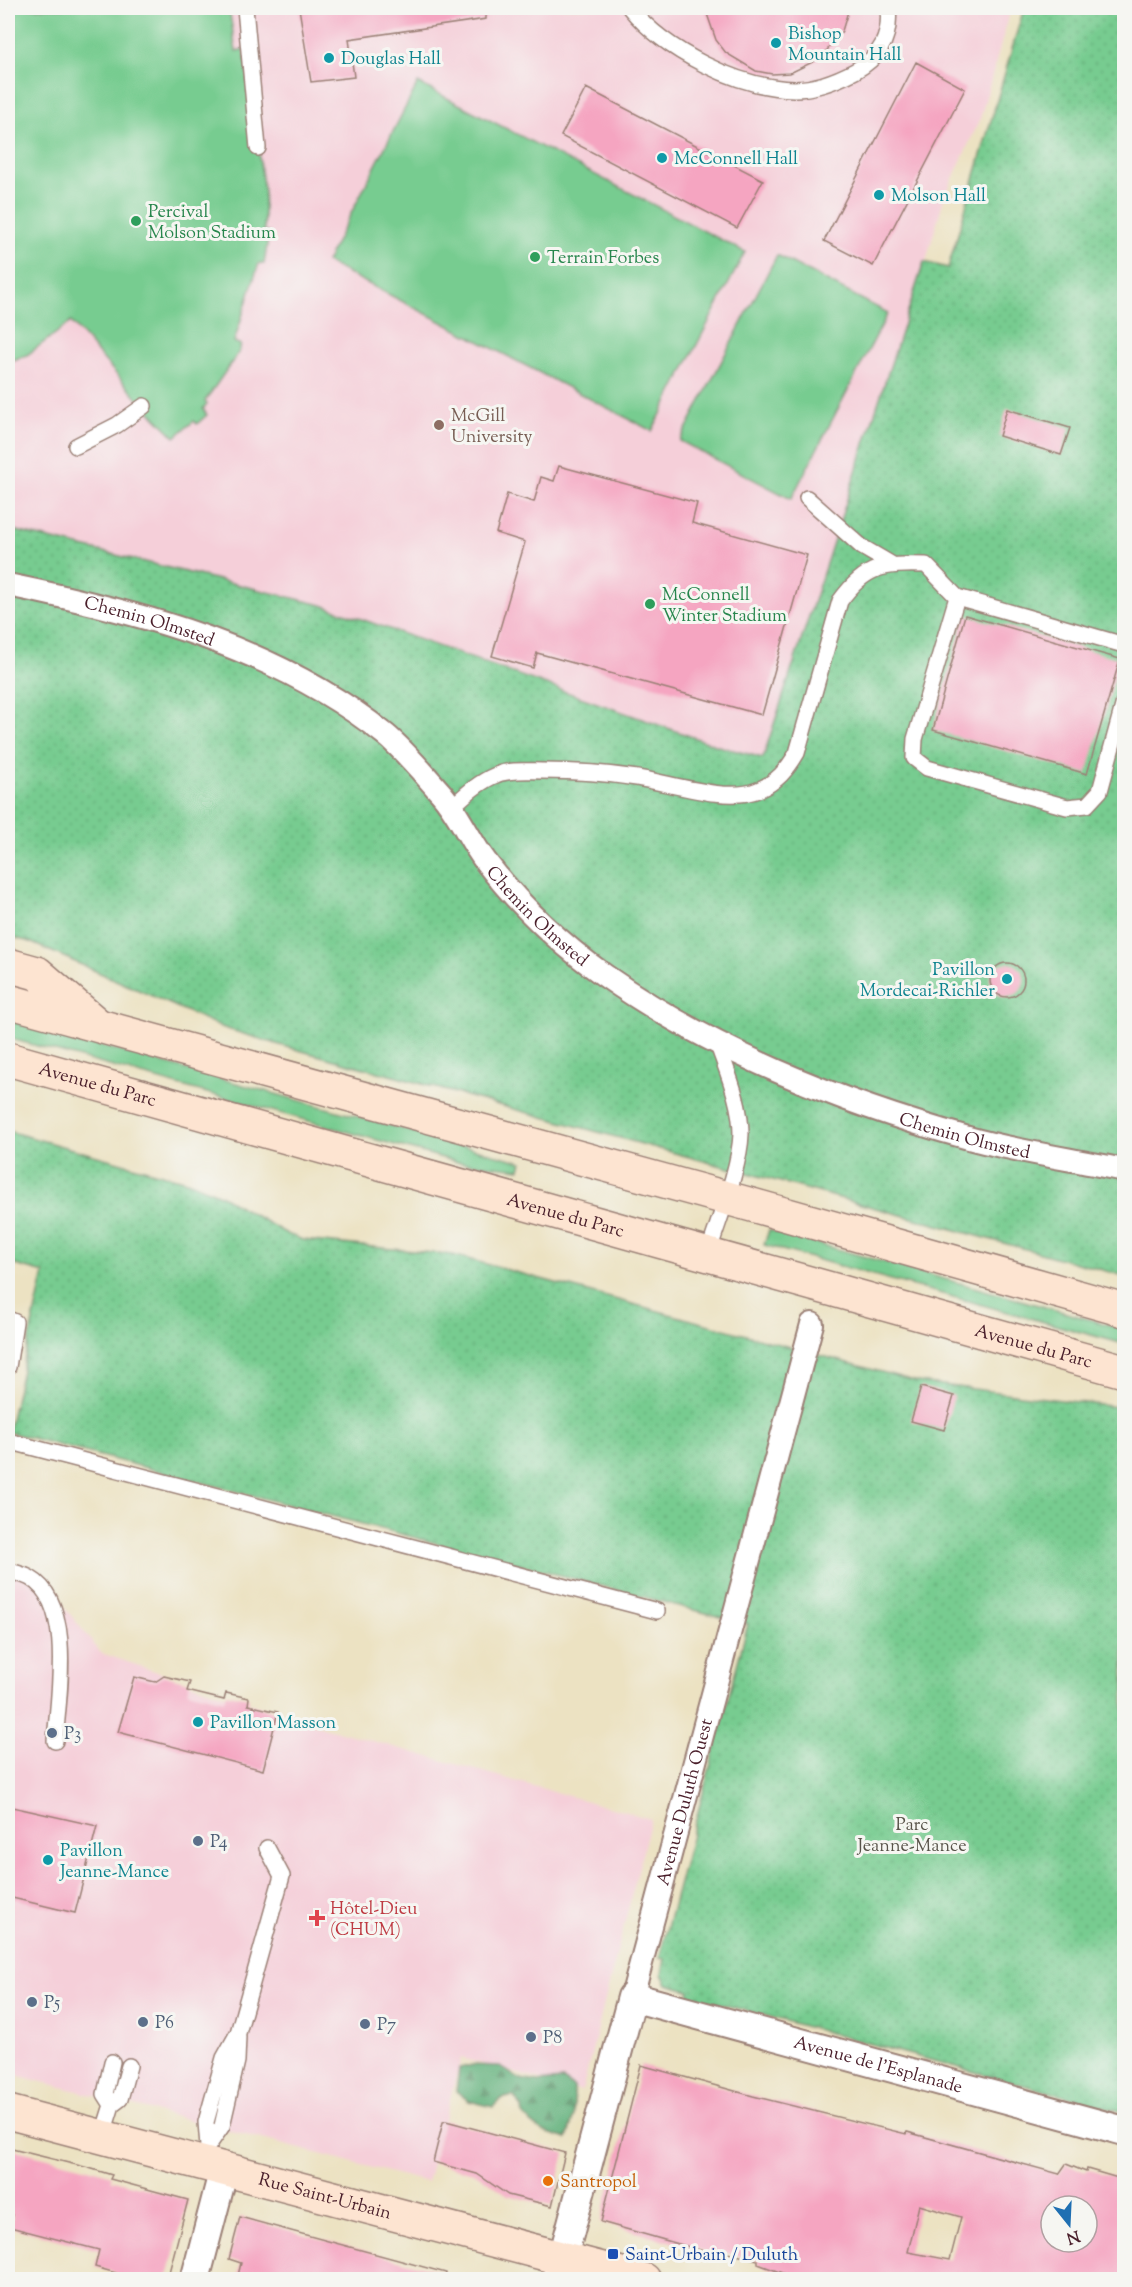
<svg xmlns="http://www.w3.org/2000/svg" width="1132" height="2287" font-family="'Sorts Mill Goudy',serif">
	<defs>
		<pattern id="forest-firs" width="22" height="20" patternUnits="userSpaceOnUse" patternTransform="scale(1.5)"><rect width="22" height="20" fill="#61b07a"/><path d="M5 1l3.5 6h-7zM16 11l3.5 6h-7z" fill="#528f64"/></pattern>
		<pattern id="park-dots" width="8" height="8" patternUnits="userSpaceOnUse" patternTransform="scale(1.5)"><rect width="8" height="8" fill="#77cc90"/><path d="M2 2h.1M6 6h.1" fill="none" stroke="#68af7c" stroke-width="1.8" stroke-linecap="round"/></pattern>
	</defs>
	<rect width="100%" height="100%" fill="#f6f6f2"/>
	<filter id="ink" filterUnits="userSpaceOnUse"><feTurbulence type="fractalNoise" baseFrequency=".0167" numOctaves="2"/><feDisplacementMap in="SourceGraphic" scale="12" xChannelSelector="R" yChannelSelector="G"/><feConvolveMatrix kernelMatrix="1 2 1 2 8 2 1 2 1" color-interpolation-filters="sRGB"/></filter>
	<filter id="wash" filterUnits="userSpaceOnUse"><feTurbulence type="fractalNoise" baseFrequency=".008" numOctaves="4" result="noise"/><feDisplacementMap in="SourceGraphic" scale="24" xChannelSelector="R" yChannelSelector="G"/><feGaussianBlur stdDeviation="1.35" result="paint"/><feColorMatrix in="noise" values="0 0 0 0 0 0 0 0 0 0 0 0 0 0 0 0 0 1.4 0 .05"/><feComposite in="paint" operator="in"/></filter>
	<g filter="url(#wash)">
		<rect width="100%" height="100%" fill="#ece2c2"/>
		<path fill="#f5cfd9" d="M 8,8 L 1011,8 L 980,119 L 944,198 L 867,468 L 765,763 L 322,605 L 8,529 Z
			M 8,1564 L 35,1570 L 101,1653 L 298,1720 L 651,1819 L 582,2091 L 461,2058 L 427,2182 L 8,2073 Z"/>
		<path fill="#77cc90" stroke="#60765e" stroke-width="1.5" d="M 8,8 L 229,8 L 236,51 L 244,49 L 264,192 L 264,232 L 269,233 L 264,264 L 259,263 L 234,342 L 241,345 L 239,352 L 205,401 L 207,404 L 203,409 L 207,415 L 197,424 L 194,421 L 175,437 L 144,406 L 71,322 L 27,355 L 8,362 Z
			M 418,83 L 745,252 L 652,431 L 326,262 Z
			M 777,255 L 888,313 L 791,499 L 680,441 Z
			M 8,1020 L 522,1162 L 520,1169 L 457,1162 L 8,1038 Z
			M 769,1230 L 1124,1329 L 1124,1344 L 764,1245 Z"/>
		<path fill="url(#forest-firs)" stroke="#566852" stroke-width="1.5" d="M 472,2065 L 500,2066 L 519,2079 L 538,2082 L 563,2080 L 574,2087 L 574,2115 L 567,2139 L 542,2131 L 523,2116 L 522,2107 L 513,2096 L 501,2099 L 493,2107 L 469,2101 L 456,2091 L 459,2068 Z"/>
		<path fill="url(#park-dots)" stroke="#60765e" stroke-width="1.5" d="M 1024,8 L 1124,8 L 1124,1276 L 280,1045 L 224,1028 L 30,942 L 8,936 L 8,529 L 322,605 L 718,746 L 763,758 L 924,262 L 948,268 Z
			M 8,1131 L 190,1182 L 220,1195 L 287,1234 L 303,1240 L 453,1255 L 918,1382 L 1124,1408 L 1124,2112 L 688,1995 L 689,1990 L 667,1984 L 662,1974 L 665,1959 L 659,1958 L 748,1624 L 8,1432 L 44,1273 L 8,1263 Z"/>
		<g id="blocks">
			<path fill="#f5a5c1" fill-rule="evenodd" d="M 299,8 L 486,8 L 486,19 L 349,39 L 354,77 L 311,82 Z
				M 705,8 L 849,8 L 842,31 L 821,58 L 790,73 L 772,74 L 756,71 L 726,53 L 716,40 Z
				M 916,62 L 965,89 L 873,266 L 824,241 Z
				M 586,88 L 763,180 L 737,228 L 561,136 Z
				M 1007,409 L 1070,428 L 1061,455 L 999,436 Z
				M 559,466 L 697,503 L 692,523 L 807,555 L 762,715 L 537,653 L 533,668 L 492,656 L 525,542 L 496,533 L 507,494 L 534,502 L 541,477 L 554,481 Z
				M 965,615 L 1120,659 L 1087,774 L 933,730 Z
				M990 980a17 17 0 1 1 34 0a17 17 0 1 1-34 0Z
				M 921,1387 L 954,1396 L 944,1430 L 911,1421 Z
				M 164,1676 L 190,1682 L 187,1691 L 224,1700 L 226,1693 L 249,1698 L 248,1705 L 278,1712 L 263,1770 L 118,1732 L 134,1677 L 155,1682 Z
				M 8,1806 L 97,1826 L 75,1913 L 8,1897 Z
				M 641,2065 L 753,2096 L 906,2134 L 907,2132 L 1059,2174 L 1066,2164 L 1086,2172 L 1087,2169 L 1125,2180 L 1125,2280 L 801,2280 L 758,2264 L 758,2260 L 723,2252 L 721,2256 L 601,2222 ZM 919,2205 L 961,2217 L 950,2260 L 908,2252 ZM 1051,2206 L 1087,2206 L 1087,2242 L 1051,2242 Z
				M 446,2121 L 565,2153 L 552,2206 L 508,2195 L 477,2174 L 433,2162 L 443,2122 Z
				M 8,2148 L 89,2168 L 112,2175 L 110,2179 L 188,2200 L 167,2280 L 114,2280 L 116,2273 L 95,2267 L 99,2250 L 10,2227 L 13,2215 L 8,2215 Z
				M 240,2217 L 446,2273 L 445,2280 L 237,2280 L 241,2263 L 229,2259 Z"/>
		</g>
	</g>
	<g filter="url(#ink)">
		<use href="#blocks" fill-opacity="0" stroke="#9b8076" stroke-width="1.5"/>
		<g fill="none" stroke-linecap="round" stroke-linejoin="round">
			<defs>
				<path id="service" d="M 245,8 L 258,148
					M 630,8 C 665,51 738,88 794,89 C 815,89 836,81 855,71 C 881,57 891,36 888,8
					M 76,446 L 117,425 L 144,406
					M 807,498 L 862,547 L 891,564
					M 957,597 L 915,739 L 914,758 L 927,768 L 1067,807 L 1087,805 L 1100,791 L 1124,702
					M 452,807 C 466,794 479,782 496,775 C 509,769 528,771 542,771 C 573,771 606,773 637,778 C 671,783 727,803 758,790 C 777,782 787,770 797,753 L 840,601 C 866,565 883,564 926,565 L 957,597 L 1124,645
					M 708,1254 C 718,1221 740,1168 741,1134 C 741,1104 728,1074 718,1045
					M 8,1319 L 15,1322 L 8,1367
					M 8,1441 L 657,1611
					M 8,1570 C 14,1573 23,1574 30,1578 C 75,1603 58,1698 55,1741
					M 112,2105 L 105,2094 L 112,2062
					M 102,2137 L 112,2105 L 120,2099 L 129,2066
					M 208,2146 L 222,2126 L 237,2061 L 238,2036
					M 202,2164 L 208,2146 L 206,2122 L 224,2058 L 238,2033 L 282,1876 L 267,1848"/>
				<g id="pedestrian">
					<path id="s1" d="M 8,585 C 141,612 278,648 386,735 C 405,751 423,773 440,792 C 459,813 469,840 486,862 C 519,905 559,943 604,975 C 709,1049 841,1103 965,1137 C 1017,1152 1072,1159 1124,1170"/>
					<path id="s2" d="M 632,1997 L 812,1324"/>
				</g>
				<g id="minor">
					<path d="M 195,2280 L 224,2169"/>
					<path id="s3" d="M 557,2280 L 632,1997 L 1124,2131"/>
				</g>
				<g id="secondary">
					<path d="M 8,965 L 37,973 L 94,1022"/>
					<path d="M 8,1001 L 752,1205 L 1124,1310"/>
					<path id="s4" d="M 8,1059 L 1124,1371"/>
					<path id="s5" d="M 8,2112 L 644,2280"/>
				</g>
			</defs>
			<use href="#service" stroke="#9b8076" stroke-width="18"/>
			<use href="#pedestrian" stroke="#9b8076" stroke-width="26"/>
			<use href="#minor" stroke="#9b8076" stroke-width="32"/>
			<use href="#secondary" stroke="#9b8076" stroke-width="36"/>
			<use href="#service" stroke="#fff" stroke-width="15"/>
			<use href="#pedestrian" stroke="#fff" stroke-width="22"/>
			<use href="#minor" stroke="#fff" stroke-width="28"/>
			<use href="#secondary" stroke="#fde4d1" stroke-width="33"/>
		</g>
	</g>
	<g fill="#0f9aa8" stroke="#f6f6f2" stroke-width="2">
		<circle cx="776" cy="43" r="6"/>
		<circle cx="329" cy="58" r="6"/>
		<circle cx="662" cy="158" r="6"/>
		<circle cx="879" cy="195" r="6"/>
		<circle cx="1007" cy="979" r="6"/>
		<circle cx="198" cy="1722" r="6"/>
		<circle cx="48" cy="1860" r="6"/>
	</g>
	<g fill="#2e9e5b" stroke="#f6f6f2" stroke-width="2">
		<circle cx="136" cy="221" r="6"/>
		<circle cx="535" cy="257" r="6"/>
		<circle cx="650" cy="604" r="6"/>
	</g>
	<circle fill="#8d6e63" stroke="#f6f6f2" stroke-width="2" cx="439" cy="425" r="6"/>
	<g fill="#5c6f8a" stroke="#f6f6f2" stroke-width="2">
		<circle cx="52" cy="1733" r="6"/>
		<circle cx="198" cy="1841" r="6"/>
		<circle cx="32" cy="2002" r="6"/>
		<circle cx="143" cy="2022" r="6"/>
		<circle cx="365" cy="2024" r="6"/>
		<circle cx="531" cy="2037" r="6"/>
	</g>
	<path fill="#e0444e" stroke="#f6f6f2" stroke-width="2" d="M314 1909h6v6h6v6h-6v6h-6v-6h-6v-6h6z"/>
	<circle fill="#e8710a" stroke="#f6f6f2" stroke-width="2" cx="548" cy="2181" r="6"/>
	<rect fill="#1a4fb4" stroke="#f6f6f2" stroke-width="2" x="607" y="2248" width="12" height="12" rx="3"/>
	<g text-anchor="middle" stroke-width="6" stroke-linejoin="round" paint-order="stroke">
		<g font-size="18" fill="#0d838f" stroke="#f6f6f2" text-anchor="start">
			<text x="788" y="39">Bishop<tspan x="788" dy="21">Mountain Hall</tspan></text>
			<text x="341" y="64">Douglas Hall</text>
			<text x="674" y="164">McConnell Hall</text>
			<text x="891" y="201">Molson Hall</text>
			<text x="995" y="975" text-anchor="end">Pavillon<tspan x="995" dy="21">Mordecai-Richler</tspan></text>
			<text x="210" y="1728">Pavillon Masson</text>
			<text x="60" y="1856">Pavillon<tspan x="60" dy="21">Jeanne-Mance</tspan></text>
		</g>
		<g font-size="18" fill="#27864d" stroke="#f6f6f2" text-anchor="start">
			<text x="148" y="217">Percival<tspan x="148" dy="21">Molson Stadium</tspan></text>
			<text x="547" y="263">Terrain Forbes</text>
			<text x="662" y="600">McConnell<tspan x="662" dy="21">Winter Stadium</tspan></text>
		</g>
		<g font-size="18" fill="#785e54" stroke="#f6f6f2" text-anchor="start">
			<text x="451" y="421">McGill<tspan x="451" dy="21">University</tspan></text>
		</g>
		<g font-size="18" fill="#4a1f2b" stroke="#f6f6f2">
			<text dy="6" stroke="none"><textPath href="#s1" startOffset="146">Chemin Olmsted</textPath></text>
			<text dy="6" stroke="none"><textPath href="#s1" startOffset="648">Chemin Olmsted</textPath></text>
			<text dy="6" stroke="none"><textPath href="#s4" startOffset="93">Avenue du Parc</textPath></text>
			<text dy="6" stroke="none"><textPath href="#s1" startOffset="1134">Chemin Olmsted</textPath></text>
			<text dy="6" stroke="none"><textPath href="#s4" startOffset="579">Avenue du Parc</textPath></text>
			<text dy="6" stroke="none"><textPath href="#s4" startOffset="1065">Avenue du Parc</textPath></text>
			<text dy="6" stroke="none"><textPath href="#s2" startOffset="202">Avenue Duluth Ouest</textPath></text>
			<text dy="6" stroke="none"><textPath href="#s3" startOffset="548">Avenue de l'Esplanade</textPath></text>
			<text dy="6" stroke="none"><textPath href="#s5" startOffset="328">Rue Saint-Urbain</textPath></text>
		</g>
		<g font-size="18" fill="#4e5e75" stroke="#f6f6f2" text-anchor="start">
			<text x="64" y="1739">P3</text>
			<text x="210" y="1847">P4</text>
			<text x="44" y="2008">P5</text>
			<text x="155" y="2028">P6</text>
			<text x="377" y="2030">P7</text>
			<text x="543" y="2043">P8</text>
		</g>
		<g font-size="18" fill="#585349" stroke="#f6f6f2">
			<text x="912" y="1830">Parc<tspan x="912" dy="21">Jeanne-Mance</tspan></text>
		</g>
		<g font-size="18" fill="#be3a42" stroke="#f6f6f2" text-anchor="start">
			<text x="330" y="1914">Hôtel-Dieu<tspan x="330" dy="21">(CHUM)</tspan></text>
		</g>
		<g font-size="18" fill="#c56008" stroke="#f6f6f2" text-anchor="start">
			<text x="560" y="2187">Santropol</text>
		</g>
		<g font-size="18" fill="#164399" stroke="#f6f6f2" text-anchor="start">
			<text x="625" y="2260">Saint-Urbain / Duluth</text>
		</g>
	</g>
	<rect width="1132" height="2287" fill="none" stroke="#f6f6f2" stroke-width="30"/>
	<g transform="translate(1069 2224) rotate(162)"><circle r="28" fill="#f6f6f2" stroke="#b1a0a2" stroke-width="1.5"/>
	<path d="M0-4.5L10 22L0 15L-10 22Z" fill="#1f6fb2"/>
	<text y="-9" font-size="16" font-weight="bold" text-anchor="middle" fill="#4a1f2b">N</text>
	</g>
</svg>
